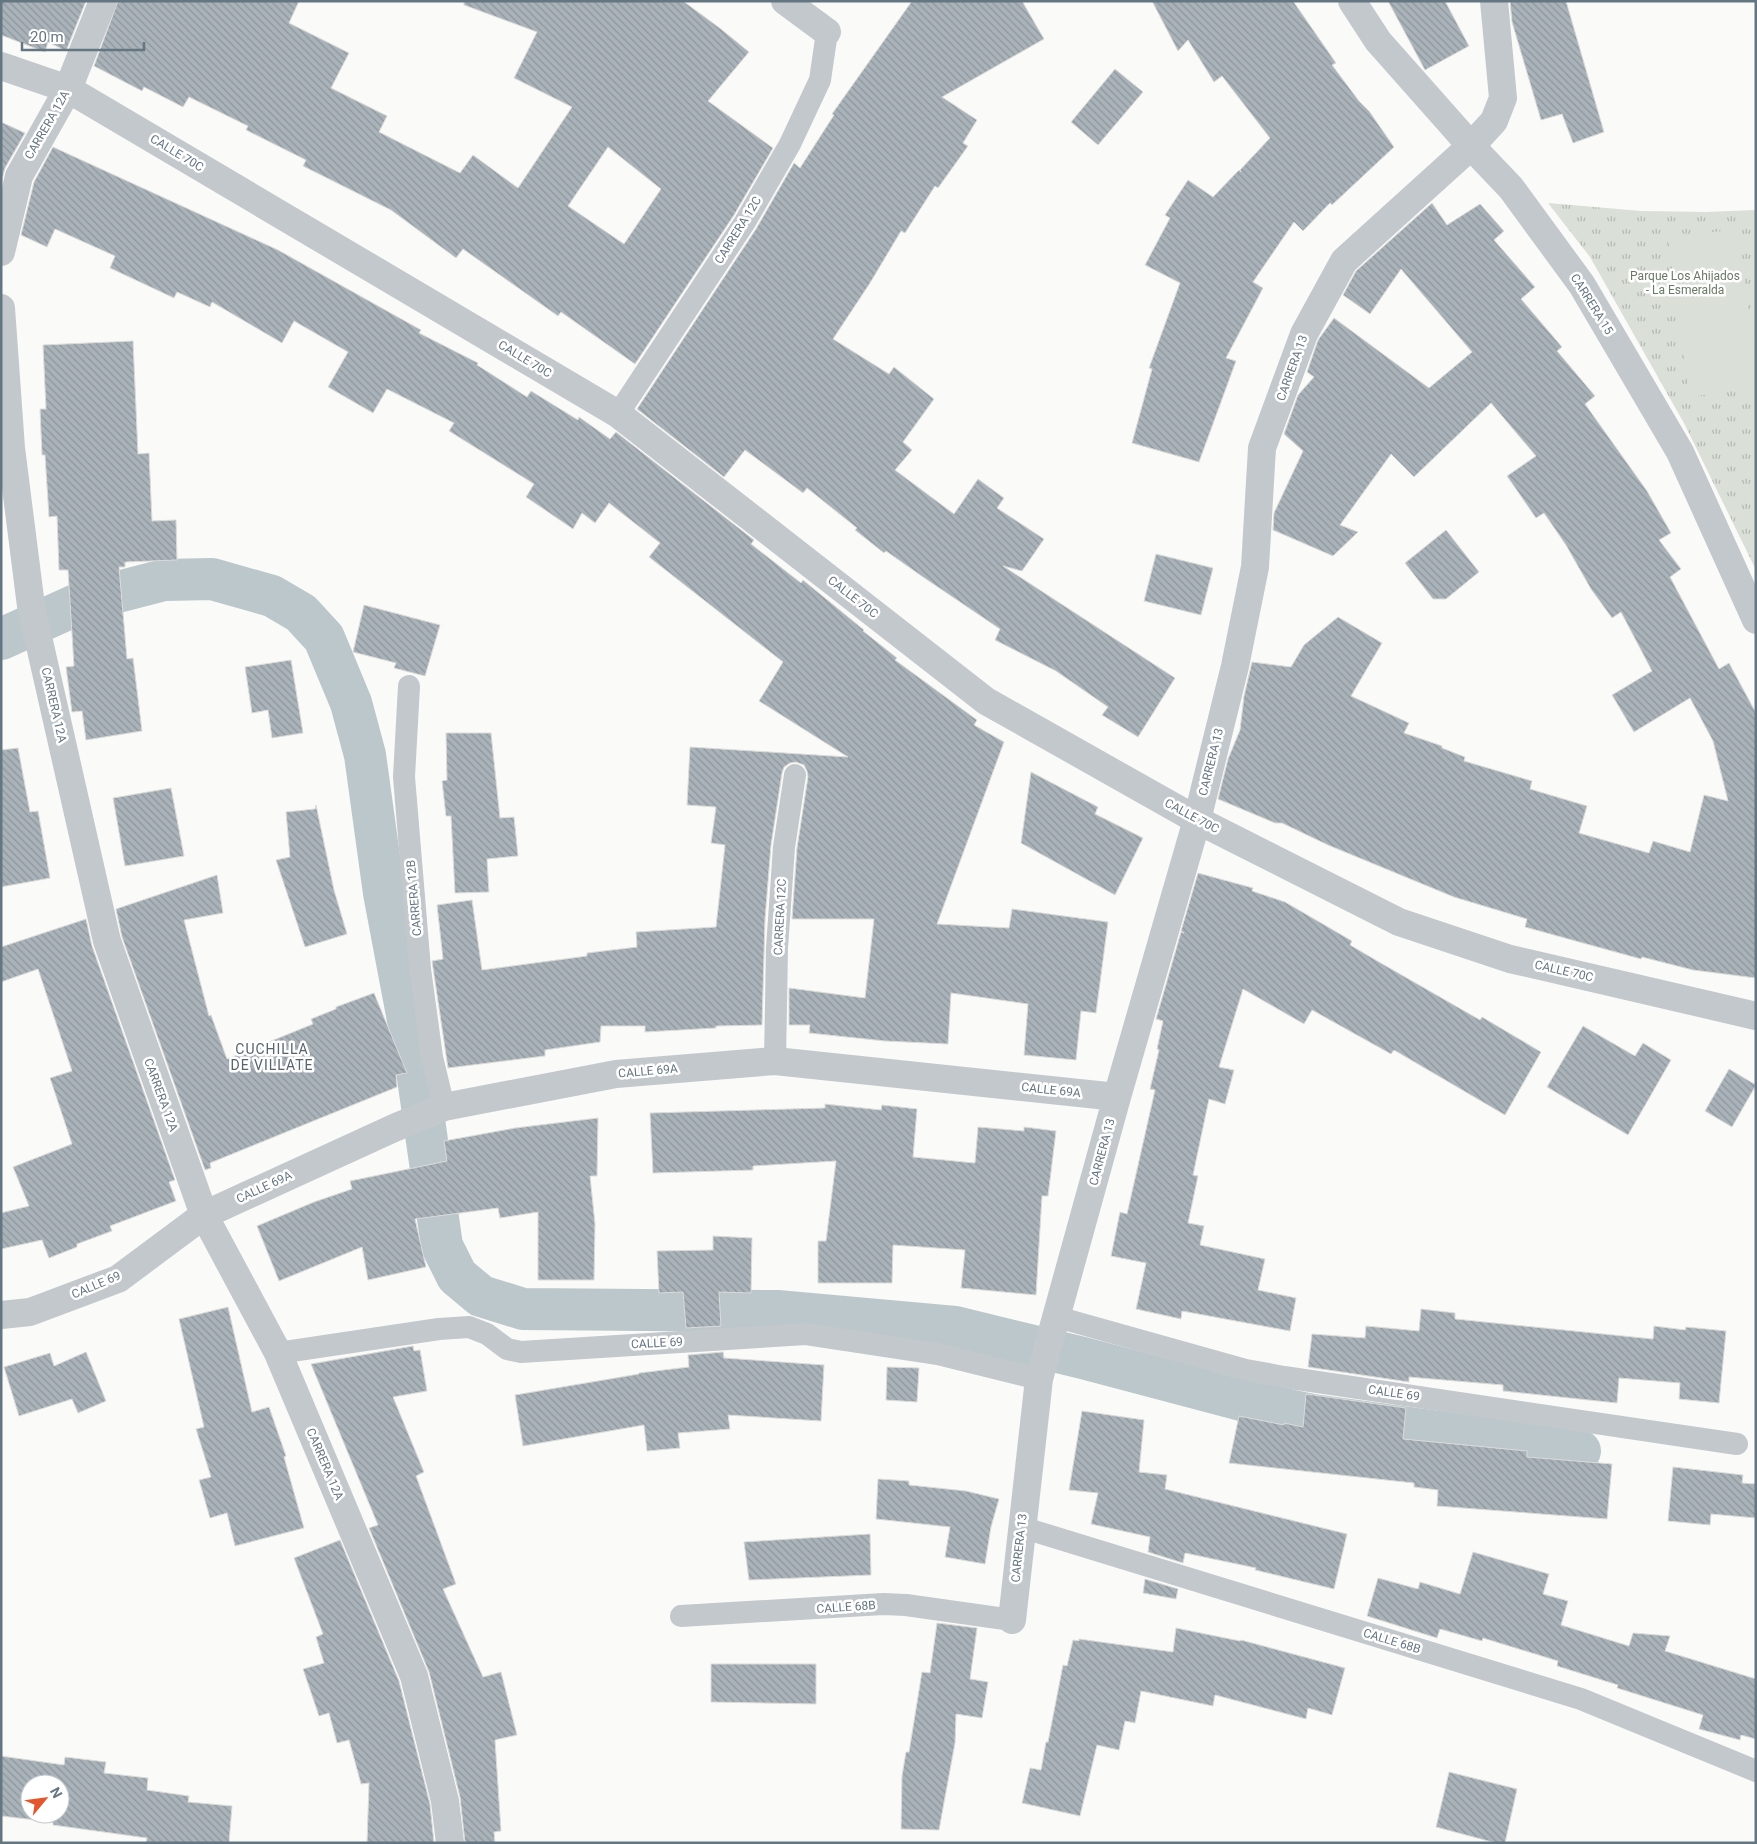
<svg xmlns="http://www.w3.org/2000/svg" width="1757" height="1844" font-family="Roboto,sans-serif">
	<defs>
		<pattern id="grass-tufts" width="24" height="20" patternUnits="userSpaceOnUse" patternTransform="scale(1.25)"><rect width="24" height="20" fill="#dadfd7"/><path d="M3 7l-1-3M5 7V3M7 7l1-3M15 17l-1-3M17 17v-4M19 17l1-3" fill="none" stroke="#b4b9b4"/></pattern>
		<pattern id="building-back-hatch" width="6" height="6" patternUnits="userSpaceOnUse" patternTransform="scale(1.25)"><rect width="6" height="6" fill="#aab3b9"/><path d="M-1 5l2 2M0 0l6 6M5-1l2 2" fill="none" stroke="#8e969c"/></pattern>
	</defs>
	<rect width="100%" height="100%" fill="#fafaf8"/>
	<path fill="url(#grass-tufts)" d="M 1548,203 L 1641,211 L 1706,212 L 1756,210 L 1756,570 L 1685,425 L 1590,257 Z"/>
	<path fill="#dadfd7" d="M 1737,229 L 1756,366 L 1756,388 L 1689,397 L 1668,238 Z"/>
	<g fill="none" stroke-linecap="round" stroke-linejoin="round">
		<path stroke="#bbc7cb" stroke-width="42" d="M 1,639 L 87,600 L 164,580 L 212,579 L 272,596 L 301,613 L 324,638 L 351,703 L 365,755 L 384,893 L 415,1057 L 442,1246 L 457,1276 L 481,1296 L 523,1309 L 777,1311 L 955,1327 L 1083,1358 L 1245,1401 L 1313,1415 L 1580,1451"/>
	</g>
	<path fill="url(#building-back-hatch)" stroke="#dcdcda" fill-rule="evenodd" d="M 1,1 L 86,1 L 66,51 L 48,42 L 45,52 L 1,35 Z
		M 118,1 L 299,1 L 289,23 L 349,53 L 331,88 L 387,116 L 379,132 L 460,173 L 473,155 L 518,188 L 572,107 L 514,78 L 537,32 L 464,5 L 464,1 L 683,1 L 721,29 L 749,52 L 708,101 L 773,148 L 734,215 L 635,364 L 561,312 L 558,316 L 463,249 L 456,258 L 391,210 L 303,166 L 306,160 L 246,130 L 248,126 L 189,97 L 183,107 L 144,87 L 142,91 L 94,66 ZM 608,147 L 661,189 L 624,244 L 568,206 Z
		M 912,1 L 1022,1 L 1044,39 L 942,97 L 977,120 L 963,143 L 968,146 L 938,188 L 935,186 L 905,233 L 901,231 L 870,283 L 833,339 L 889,374 L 894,367 L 934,399 L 903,442 L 912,450 L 895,470 L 954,514 L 978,479 L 1004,498 L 997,508 L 1044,539 L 1022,571 L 1003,566 L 1175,678 L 1138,737 L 1102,715 L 1108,707 L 1056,671 L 995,640 L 1000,629 L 923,577 L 886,551 L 884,553 L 855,530 L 857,528 L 807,488 L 803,493 L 745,450 L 724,477 L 637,409 L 756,229 L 794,163 L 800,168 L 834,115 L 832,114 Z
		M 1152,1 L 1293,1 L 1336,63 L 1332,65 L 1359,101 L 1369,111 L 1394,147 L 1332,205 L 1330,203 L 1303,231 L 1294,222 L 1253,282 L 1263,288 L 1226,358 L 1236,361 L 1199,462 L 1132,443 L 1152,369 L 1149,368 L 1180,283 L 1145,265 L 1170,218 L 1165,215 L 1188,180 L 1213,197 L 1239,170 L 1241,172 L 1240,170 L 1270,138 L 1222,76 L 1214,82 L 1188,40 L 1178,51 Z
		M 1388,1 L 1445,1 L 1469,46 L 1425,70 Z
		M 1510,1 L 1566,1 L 1604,132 L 1573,143 L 1562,114 L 1541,120 L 1512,22 Z
		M 1115,69 L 1143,92 L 1098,145 L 1071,122 Z
		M 1,122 L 25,133 L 5,168 L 1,183 Z
		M 53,147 L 278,250 L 421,330 L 419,333 L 478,363 L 477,365 L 527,397 L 531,391 L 578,420 L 579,417 L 610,439 L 616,432 L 754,540 L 751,544 L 801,583 L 803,580 L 864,630 L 863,631 L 897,658 L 895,660 L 977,720 L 974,725 L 1004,742 L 937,924 L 1009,928 L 1012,909 L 1108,922 L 1096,1013 L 1081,1011 L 1076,1060 L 1024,1055 L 1028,1004 L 951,993 L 948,1044 L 885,1041 L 809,1033 L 810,1025 L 789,1025 L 789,988 L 865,998 L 874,919 L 792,919 L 797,848 L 808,777 L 807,771 L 804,765 L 796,762 L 790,763 L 784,767 L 782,773 L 771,845 L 765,919 L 762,1025 L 716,1026 L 716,1028 L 645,1032 L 645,1026 L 601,1026 L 600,1042 L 545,1050 L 545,1056 L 448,1068 L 432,961 L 443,959 L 437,905 L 472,900 L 482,970 L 587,956 L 587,953 L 637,947 L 636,932 L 716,927 L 725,845 L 711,843 L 716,807 L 687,805 L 690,747 L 848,757 L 759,701 L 783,662 L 649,557 L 660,543 L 609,503 L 595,523 L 582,513 L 573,529 L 526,497 L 534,484 L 449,431 L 454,423 L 387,389 L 373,413 L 328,387 L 348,352 L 294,321 L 282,343 L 212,302 L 210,307 L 177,292 L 174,298 L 110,268 L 115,256 L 55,229 L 47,247 L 21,235 L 34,182 Z
		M 1432,203 L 1447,225 L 1480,204 L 1504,231 L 1494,240 L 1535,287 L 1521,299 L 1562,347 L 1557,351 L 1595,396 L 1585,404 L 1647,491 L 1671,533 L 1659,540 L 1681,569 L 1670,577 L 1719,669 L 1729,663 L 1756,713 L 1756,978 L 1693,970 L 1642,957 L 1641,959 L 1525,927 L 1527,919 L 1454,897 L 1328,845 L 1282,823 L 1275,823 L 1218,799 L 1228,759 L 1240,730 L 1244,696 L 1252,662 L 1291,667 L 1304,645 L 1338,617 L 1382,643 L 1351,696 L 1409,723 L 1404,733 L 1442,746 L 1442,748 L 1465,757 L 1464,761 L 1532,781 L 1530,789 L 1587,806 L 1579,833 L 1649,853 L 1653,841 L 1690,852 L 1704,795 L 1728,801 L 1713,741 L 1690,698 L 1634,732 L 1612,695 L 1652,671 L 1621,612 L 1612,618 L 1591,589 L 1566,545 L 1544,513 L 1536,518 L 1507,476 L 1536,456 L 1491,403 L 1414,477 L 1391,454 L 1340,525 L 1358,532 L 1333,556 L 1273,530 L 1274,513 L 1303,451 L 1284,434 L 1298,395 L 1314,377 L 1307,372 L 1318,340 L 1334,318 L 1429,388 L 1472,352 L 1401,269 L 1370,314 L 1343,295 L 1356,271 Z
		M 133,341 L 138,454 L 149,453 L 152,521 L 176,520 L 177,560 L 125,562 L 125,567 L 119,567 L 127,659 L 133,658 L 142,731 L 86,740 L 82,711 L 72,712 L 66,667 L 74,666 L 68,570 L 59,570 L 57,516 L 49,517 L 45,455 L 42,455 L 40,409 L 46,409 L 43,345 Z
		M 1446,530 L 1479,572 L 1446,599 L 1433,599 L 1405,563 Z
		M 1156,554 L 1213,568 L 1201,615 L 1144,601 Z
		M 364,605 L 440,625 L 425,676 L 394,668 L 396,663 L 353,652 Z
		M 291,660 L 303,733 L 272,738 L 268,710 L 252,713 L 245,667 Z
		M 446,733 L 491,733 L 500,818 L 514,817 L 518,856 L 487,859 L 489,892 L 455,893 L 451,816 L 446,816 L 442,781 L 447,780 Z
		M 18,748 L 30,812 L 38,811 L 50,878 L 1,887 L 1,750 Z
		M 1031,772 L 1098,807 L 1095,814 L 1143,838 L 1115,895 L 1021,843 Z
		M 171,788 L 184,856 L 125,866 L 113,798 Z
		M 316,805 L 334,890 L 347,934 L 305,947 L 276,860 L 290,857 L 286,812 L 315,809 Z
		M 1198,873 L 1253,888 L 1252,891 L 1285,902 L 1352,941 L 1350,945 L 1379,962 L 1480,1020 L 1482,1017 L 1541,1052 L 1505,1115 L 1394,1050 L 1391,1054 L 1312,1010 L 1304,1024 L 1243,989 L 1219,1067 L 1234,1070 L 1225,1104 L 1209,1099 L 1193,1175 L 1198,1176 L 1188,1223 L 1204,1226 L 1200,1245 L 1265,1259 L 1258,1290 L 1296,1298 L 1290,1331 L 1182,1311 L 1181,1319 L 1136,1309 L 1146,1263 L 1111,1256 L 1120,1212 L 1127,1214 L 1155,1090 L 1150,1089 L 1159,1050 L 1157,1049 L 1163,1021 L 1156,1019 L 1181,932 L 1184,933 L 1181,931 Z
		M 217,875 L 223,913 L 184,920 L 209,1016 L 211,1015 L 227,1059 L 313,1024 L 311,1019 L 336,1009 L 336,1007 L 374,993 L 407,1073 L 396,1075 L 397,1087 L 210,1163 L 211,1168 L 205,1170 L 122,937 L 116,909 Z
		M 86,919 L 92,946 L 175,1180 L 169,1182 L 176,1201 L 110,1226 L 112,1231 L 77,1244 L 77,1247 L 49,1258 L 42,1240 L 1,1249 L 1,1213 L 29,1206 L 13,1167 L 72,1144 L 50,1078 L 72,1071 L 38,969 L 1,982 L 1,947 Z
		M 1583,1026 L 1635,1056 L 1643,1043 L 1671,1060 L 1628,1135 L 1547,1087 Z
		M 1729,1069 L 1756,1085 L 1732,1127 L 1705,1111 Z
		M 825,1104 L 881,1110 L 882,1105 L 917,1109 L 913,1157 L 975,1163 L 978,1127 L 1024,1131 L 1024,1127 L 1056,1131 L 1048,1196 L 1042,1196 L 1036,1295 L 961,1288 L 965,1250 L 893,1245 L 892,1283 L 818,1283 L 818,1241 L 826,1241 L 836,1161 L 753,1166 L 753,1170 L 653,1173 L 650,1113 L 825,1108 Z
		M 598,1118 L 597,1176 L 590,1176 L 595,1224 L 594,1280 L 538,1280 L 538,1212 L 500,1218 L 498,1208 L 415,1219 L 426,1267 L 368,1280 L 362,1247 L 279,1281 L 257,1226 L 314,1202 L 352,1189 L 350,1181 L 447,1161 L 444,1141 L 515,1128 Z
		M 713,1236 L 752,1238 L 751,1293 L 719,1292 L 721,1326 L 686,1328 L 683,1292 L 659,1293 L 657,1251 L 713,1250 Z
		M 228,1307 L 252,1412 L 269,1407 L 286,1456 L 284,1457 L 304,1528 L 235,1546 L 227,1513 L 210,1518 L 199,1480 L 211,1477 L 196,1429 L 204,1427 L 179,1319 Z
		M 1421,1309 L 1455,1313 L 1455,1319 L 1653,1339 L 1654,1326 L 1685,1330 L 1686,1327 L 1726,1331 L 1719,1403 L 1679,1399 L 1680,1383 L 1619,1378 L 1617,1403 L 1503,1391 L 1503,1385 L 1409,1377 L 1409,1382 L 1308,1367 L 1312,1334 L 1365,1338 L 1366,1326 L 1419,1331 Z
		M 413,1346 L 414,1351 L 420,1350 L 427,1391 L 393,1397 L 424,1472 L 416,1476 L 456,1584 L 443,1589 L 483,1677 L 501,1672 L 517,1735 L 495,1740 L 501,1831 L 494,1832 L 495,1843 L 465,1843 L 460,1797 L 429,1672 L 369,1528 L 378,1525 L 311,1364 Z
		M 86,1352 L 106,1401 L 78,1413 L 72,1399 L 19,1416 L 4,1367 L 50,1353 L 54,1366 Z
		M 723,1352 L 724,1358 L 824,1365 L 821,1421 L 728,1415 L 730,1429 L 678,1433 L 680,1448 L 647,1451 L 644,1425 L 523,1446 L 515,1395 L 639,1374 L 639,1373 L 689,1367 L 688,1355 Z
		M 887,1367 L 919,1368 L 917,1402 L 886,1400 Z
		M 1306,1394 L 1406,1408 L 1403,1439 L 1527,1451 L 1527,1457 L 1612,1464 L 1607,1519 L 1437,1506 L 1438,1490 L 1414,1487 L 1414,1483 L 1229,1463 L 1239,1416 L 1284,1425 L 1284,1423 L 1303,1427 Z
		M 1082,1411 L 1144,1420 L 1139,1472 L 1167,1475 L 1165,1489 L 1347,1534 L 1334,1589 L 1255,1570 L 1256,1568 L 1185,1553 L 1183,1563 L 1148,1552 L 1150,1537 L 1091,1524 L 1098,1493 L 1069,1490 Z
		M 1673,1467 L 1743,1475 L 1742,1483 L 1756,1484 L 1756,1518 L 1711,1514 L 1710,1525 L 1668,1521 Z
		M 878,1479 L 909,1481 L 909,1485 L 966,1491 L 999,1499 L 991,1527 L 985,1564 L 945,1557 L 950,1527 L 876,1519 Z
		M 870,1534 L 871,1575 L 749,1580 L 744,1542 Z
		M 340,1540 L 399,1681 L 430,1804 L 434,1843 L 367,1843 L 369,1783 L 361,1784 L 349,1740 L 337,1743 L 329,1713 L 319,1716 L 303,1669 L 324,1663 L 316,1637 L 323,1634 L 294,1558 Z
		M 1473,1552 L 1549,1574 L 1543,1594 L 1568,1601 L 1561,1625 L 1629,1646 L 1633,1633 L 1670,1636 L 1665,1651 L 1756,1679 L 1756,1739 L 1741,1735 L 1740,1740 L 1699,1729 L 1703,1715 L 1617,1688 L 1618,1685 L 1557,1666 L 1558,1661 L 1483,1638 L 1482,1641 L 1440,1629 L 1437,1638 L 1367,1616 L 1378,1578 L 1418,1589 L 1420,1582 L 1460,1594 Z
		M 1145,1579 L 1178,1589 L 1176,1599 L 1143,1593 Z
		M 937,1623 L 977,1628 L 970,1679 L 988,1682 L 982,1718 L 956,1714 L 955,1743 L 939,1830 L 901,1829 L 902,1776 L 906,1752 L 909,1752 L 922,1672 L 930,1673 Z
		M 1176,1628 L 1240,1641 L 1241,1640 L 1345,1668 L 1332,1715 L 1308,1708 L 1306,1719 L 1215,1695 L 1213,1706 L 1141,1691 L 1135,1723 L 1125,1721 L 1119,1750 L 1097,1745 L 1080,1816 L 1022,1803 L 1030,1768 L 1041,1770 L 1046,1742 L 1048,1742 L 1063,1665 L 1067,1666 L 1073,1640 L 1079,1641 L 1079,1639 L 1173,1652 Z
		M 711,1664 L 816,1664 L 816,1704 L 711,1702 Z
		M 1,1756 L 64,1765 L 65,1757 L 106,1762 L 104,1773 L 148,1778 L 147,1790 L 189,1796 L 188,1802 L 232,1806 L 229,1843 L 146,1843 L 147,1838 L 53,1825 L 53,1822 L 1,1816 ZM 30,1784 L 60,1784 L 60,1814 L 30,1814 Z
		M 1449,1772 L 1517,1789 L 1505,1843 L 1496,1843 L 1436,1827 Z"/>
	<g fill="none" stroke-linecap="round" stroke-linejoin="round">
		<path stroke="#c3c8cc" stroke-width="22" d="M 618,414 L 745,222 L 790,144 L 820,80 L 827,32
			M 409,686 L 404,777 L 420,969 L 432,1057 L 444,1107
			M 775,1061 L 777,948 L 784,847 L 795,775
			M 1057,1317 L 1246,1370 L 1284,1377 L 1737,1444
			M 278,1353 L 439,1329 L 469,1327 L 487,1334 L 507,1349 L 521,1352 L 806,1334 L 938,1354 L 1039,1379
			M 1021,1527 L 1581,1699 L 1756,1771
			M 681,1616 L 883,1604 L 906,1605 L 1012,1620"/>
		<path stroke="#c3c8cc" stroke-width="28" d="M 785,1 L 827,32
			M 1,252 L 19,176 L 68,89 L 103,1
			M 1,308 L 11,448 L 31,606 L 107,941 L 204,1215 L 278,1353 L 414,1676 L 445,1801 L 450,1843
			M 1,1315 L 30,1312 L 118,1279 L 204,1215 L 394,1128 L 444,1107 L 616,1074 L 775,1061 L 1117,1097
			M 1012,1620 L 1039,1379 L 1117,1097 L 1197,820 L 1235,666 L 1255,567 L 1262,448 L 1304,334 L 1344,261 L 1471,146 L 1494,121 L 1503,98 L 1494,1"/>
		<path stroke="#c3c8cc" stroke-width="28" d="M 1352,1 L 1378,41 L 1471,146 L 1511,188 L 1582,285 L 1680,452 L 1756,620
			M 1,66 L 68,89 L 618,414 L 986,701 L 1197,820 L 1399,922 L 1510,959 L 1756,1016"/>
	</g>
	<g text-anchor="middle" stroke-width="5" stroke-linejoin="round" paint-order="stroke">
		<g font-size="12" fill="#657683" stroke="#fff">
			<text transform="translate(47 125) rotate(-60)" y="4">CARRERA 12A</text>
			<text transform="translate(177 153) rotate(31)" y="4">CALLE 70C</text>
			<text transform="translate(738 230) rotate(-58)" y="4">CARRERA 12C</text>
			<text transform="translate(1592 304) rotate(58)" y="4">CARRERA 15</text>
			<text transform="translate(525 359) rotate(31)" y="4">CALLE 70C</text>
			<text transform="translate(1292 368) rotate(-70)" y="4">CARRERA 13</text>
			<text transform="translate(853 597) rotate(38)" y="4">CALLE 70C</text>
			<text transform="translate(54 705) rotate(77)" y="4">CARRERA 12A</text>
			<text transform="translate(1211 762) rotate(-76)" y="4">CARRERA 13</text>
			<text transform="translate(1192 816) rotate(28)" y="4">CALLE 70C</text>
			<text transform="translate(414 898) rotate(-95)" y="4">CARRERA 12B</text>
			<text transform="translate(780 917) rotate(-87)" y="4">CARRERA 12C</text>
			<text transform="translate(1564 971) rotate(13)" y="4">CALLE 70C</text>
			<text transform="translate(648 1071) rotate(-5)" y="4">CALLE 69A</text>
			<text transform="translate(1051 1090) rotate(6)" y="4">CALLE 69A</text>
			<text transform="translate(161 1095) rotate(70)" y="4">CARRERA 12A</text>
			<text transform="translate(1102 1152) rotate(-75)" y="4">CARRERA 13</text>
			<text transform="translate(264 1187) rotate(-25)" y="4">CALLE 69A</text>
			<text transform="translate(96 1285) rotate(-23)" y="4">CALLE 69</text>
			<text transform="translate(657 1343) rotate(-3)" y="4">CALLE 69</text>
			<text transform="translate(1394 1393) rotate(8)" y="4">CALLE 69</text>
			<text transform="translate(325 1464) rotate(67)" y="4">CARRERA 12A</text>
			<text transform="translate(1019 1548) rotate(-84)" y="4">CARRERA 13</text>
			<text transform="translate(846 1607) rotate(-4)" y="4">CALLE 68B</text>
			<text transform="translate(1392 1641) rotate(17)" y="4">CALLE 68B</text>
		</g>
		<g font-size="12" fill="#687a64" stroke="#fff">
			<text x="1685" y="280">Parque Los Ahijados<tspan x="1685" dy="14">- La Esmeralda</tspan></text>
		</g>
		<g font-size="14" letter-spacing="1" fill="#57646e" stroke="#fff">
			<text x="272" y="1054">CUCHILLA<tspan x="272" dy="16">DE VILLATE</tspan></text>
		</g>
	</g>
	<rect width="1757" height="1844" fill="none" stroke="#657683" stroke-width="5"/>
	<g transform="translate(45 1799) rotate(61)"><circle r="24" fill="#ffffff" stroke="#c1c8cd"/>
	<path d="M0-4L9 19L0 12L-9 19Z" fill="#e4572e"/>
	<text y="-8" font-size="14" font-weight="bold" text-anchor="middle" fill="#657683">N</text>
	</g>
	<path d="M22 42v8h122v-8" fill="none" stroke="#657683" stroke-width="2.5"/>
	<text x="30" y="42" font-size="15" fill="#657683" stroke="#ffffff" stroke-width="4" paint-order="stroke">20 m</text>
</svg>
